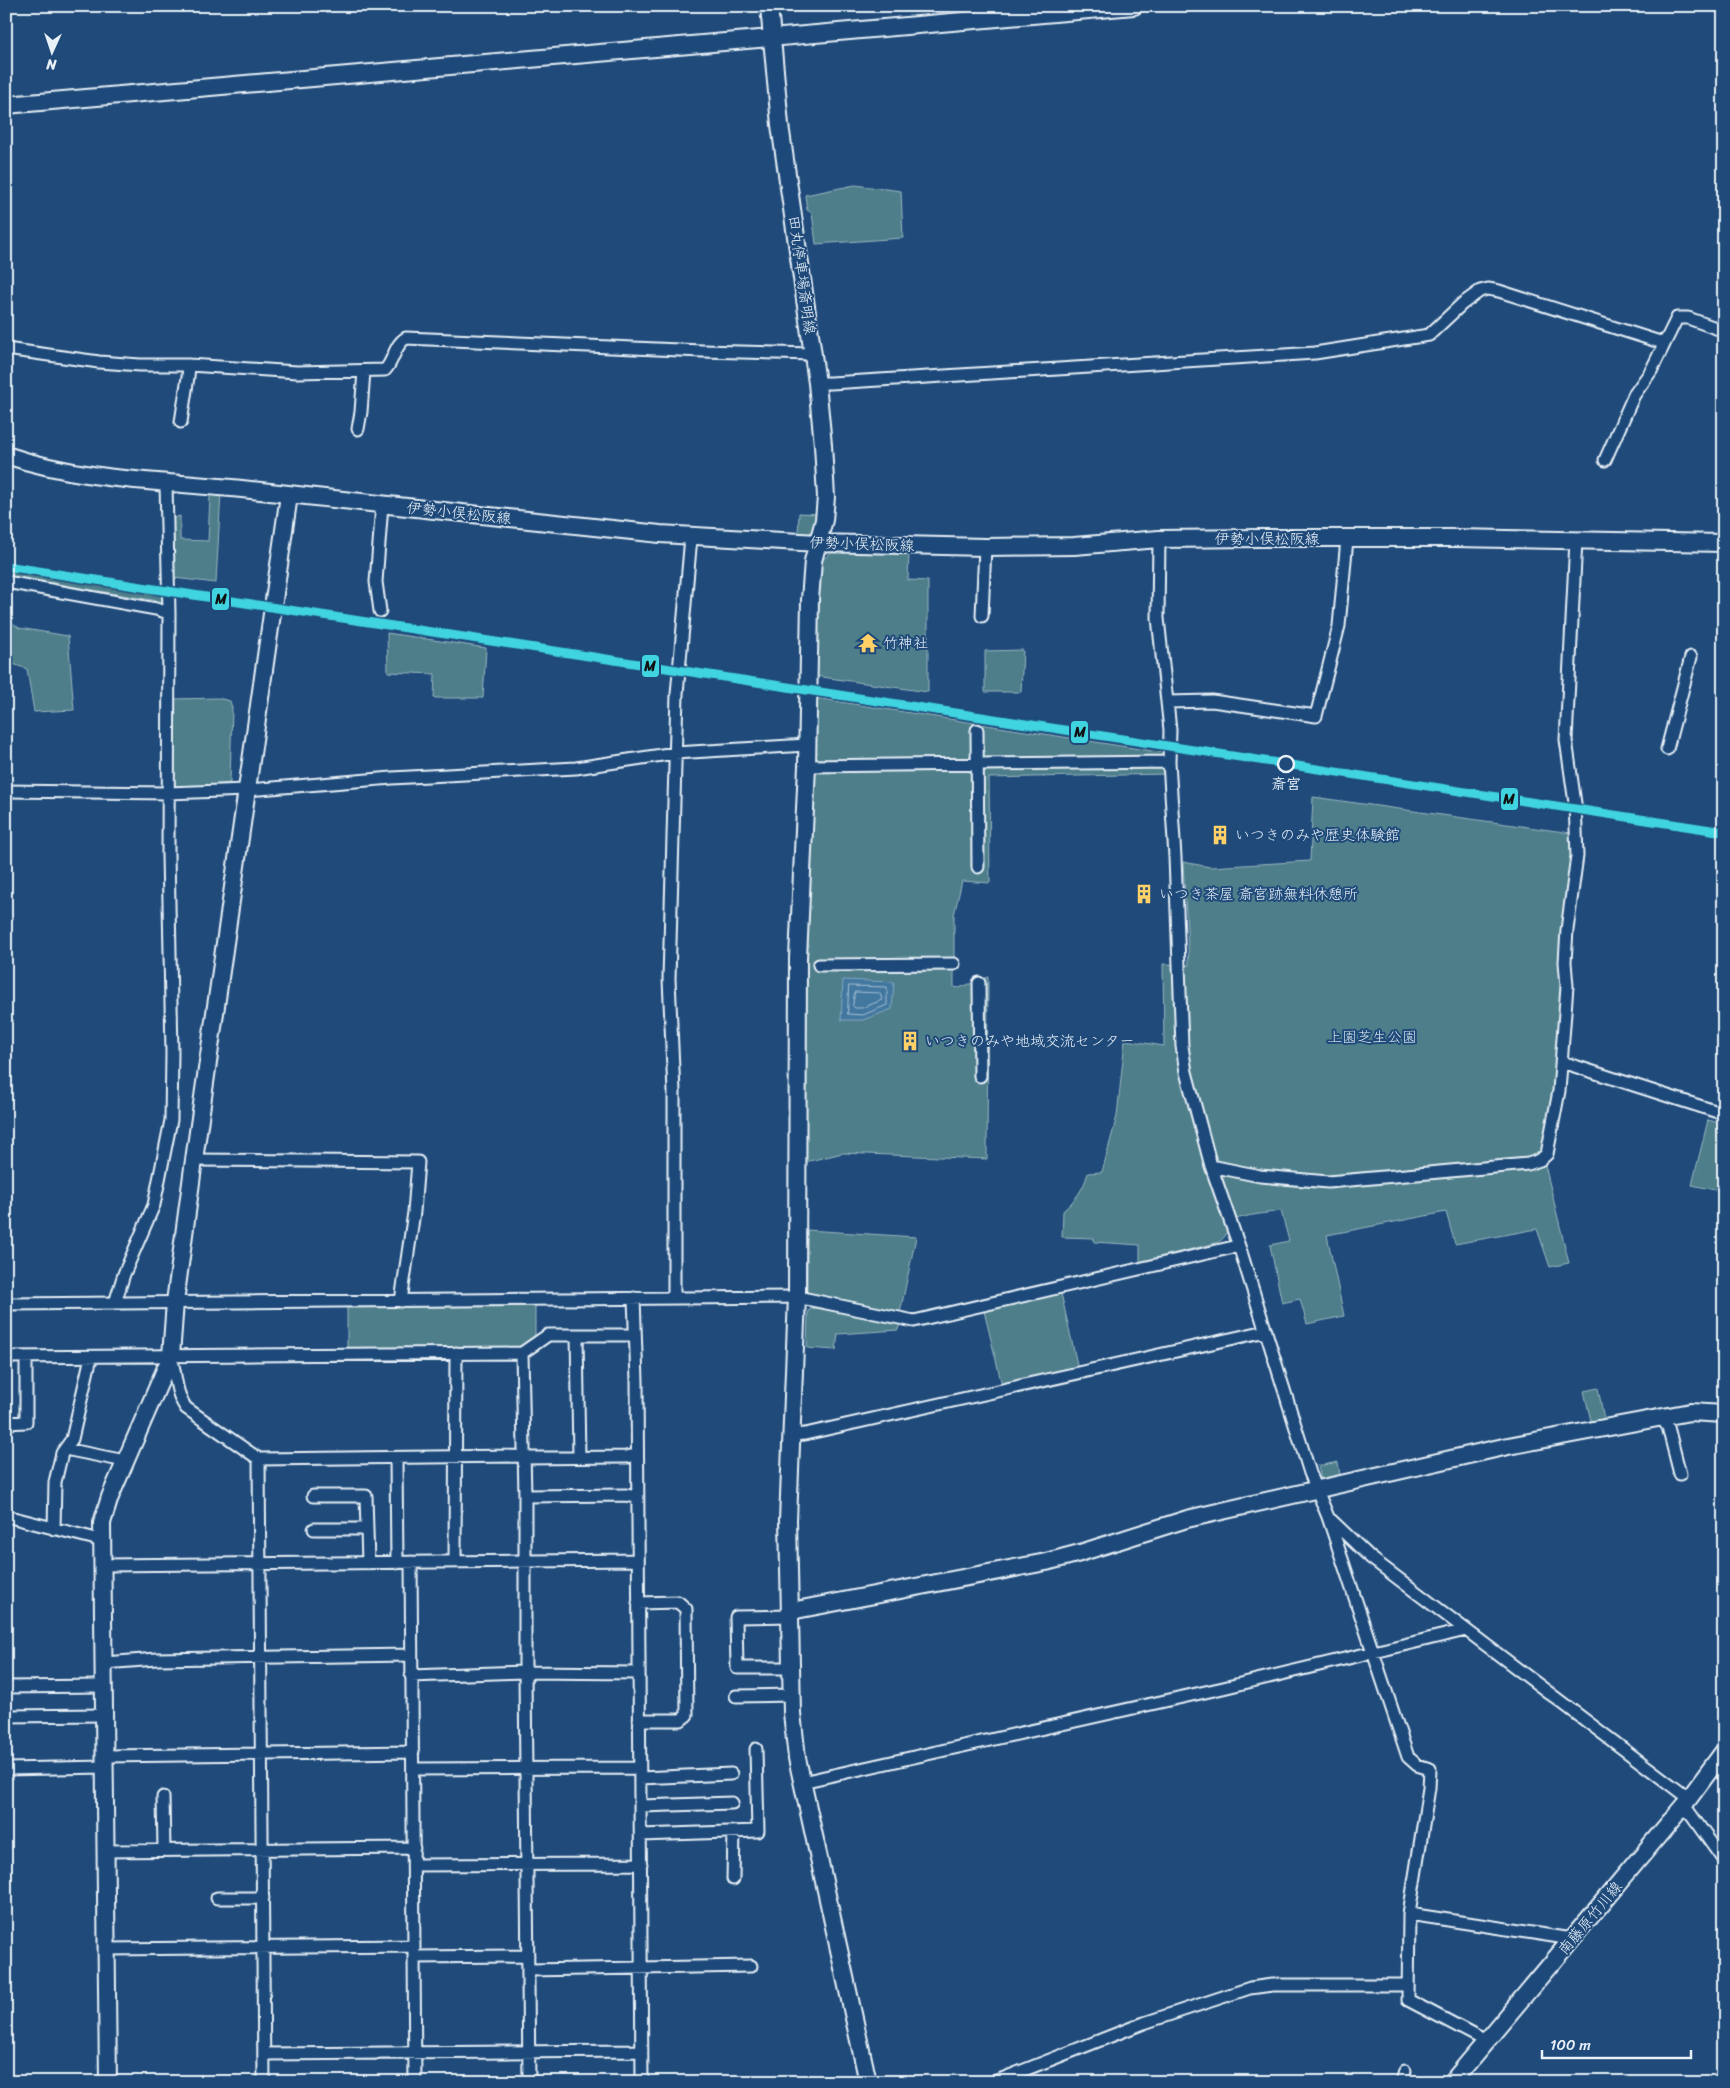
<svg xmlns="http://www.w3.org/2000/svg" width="1730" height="2088" font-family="Sriracha,'Klee One',sans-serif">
	<rect width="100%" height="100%" fill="#1f4a7a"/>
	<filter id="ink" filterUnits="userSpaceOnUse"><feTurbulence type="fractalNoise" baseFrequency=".02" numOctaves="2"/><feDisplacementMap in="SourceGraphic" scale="10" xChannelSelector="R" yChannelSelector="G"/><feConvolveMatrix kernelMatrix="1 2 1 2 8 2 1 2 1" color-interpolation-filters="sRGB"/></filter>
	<g filter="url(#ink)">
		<path fill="#4e7e8a" stroke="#9bb8c1" d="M 855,185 L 901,191 L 903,238 L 816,244 L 812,213 L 807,210 L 805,195 Z
			M 221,492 L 216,583 L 174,578 L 171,519 L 180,516 L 180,540 L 208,541 L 210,496 Z
			M 799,513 L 818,514 L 814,537 L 798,536 Z
			M 834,551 L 909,553 L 908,580 L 928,581 L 928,692 L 815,676 L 820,561 Z
			M 6,568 L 162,592 L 165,595 L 164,602 L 6,575 Z
			M 6,618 L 19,628 L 68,636 L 74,710 L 34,712 L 27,669 L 13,664 L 8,648 Z
			M 387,633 L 486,648 L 483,698 L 434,698 L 435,674 L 388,672 Z
			M 1023,650 L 1021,692 L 985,692 L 985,651 Z
			M 218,698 L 230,701 L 232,708 L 230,783 L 173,789 L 173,699 Z
			M 815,698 L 1165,753 L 1167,774 L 989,778 L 990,883 L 962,881 L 954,915 L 954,987 L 959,988 L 988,977 L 987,1159 L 843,1153 L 805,1162 L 803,974 Z
			M 1313,797 L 1571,833 L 1572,850 L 1555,1089 L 1542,1153 L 1569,1263 L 1550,1267 L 1537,1229 L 1455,1244 L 1446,1212 L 1327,1235 L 1344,1316 L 1307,1324 L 1300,1299 L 1282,1303 L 1270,1245 L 1289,1241 L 1281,1211 C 1269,1213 1245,1215 1234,1220 C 1224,1226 1231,1237 1216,1243 L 1140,1262 L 1140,1245 L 1094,1242 L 1094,1238 L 1062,1237 L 1063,1211 C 1076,1199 1083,1190 1088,1173 L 1102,1172 L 1117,1116 L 1125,1040 L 1164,1046 L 1163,964 L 1189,965 L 1183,862 L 1210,867 L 1310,861 Z
			M 1708,1120 L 1724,1124 L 1724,1192 L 1692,1185 Z
			M 807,1230 L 916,1237 L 900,1313 L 807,1292 Z
			M 1061,1293 L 1078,1369 L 1002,1385 L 984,1311 Z
			M 347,1305 L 535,1306 L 535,1337 L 522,1348 L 347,1349 Z
			M 813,1308 L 819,1308 L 900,1324 L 898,1330 L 838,1334 L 836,1350 L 807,1348 L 808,1311 Z
			M 1598,1388 L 1604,1419 L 1591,1421 L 1584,1391 Z
			M 1338,1462 L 1340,1475 L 1321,1479 L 1318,1466 Z"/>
		<path fill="#42779f" stroke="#84a8c3" d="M 843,980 L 894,982 L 892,1009 L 863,1020 L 841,1020 Z"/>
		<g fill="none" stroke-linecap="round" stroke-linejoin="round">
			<path stroke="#a6c0d4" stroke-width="1" d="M 849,986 L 887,987 L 887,1005 L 863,1015 L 848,1014 Z
				M 855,992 L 880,993 L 882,1000 L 862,1008 L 855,1008 L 853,1006 Z"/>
			<path stroke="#84a8c3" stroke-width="3" d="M 1713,2082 L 1724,2069"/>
			<defs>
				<path id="street" d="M 6,349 L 99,362 L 140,365 L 189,365 L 297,372 L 385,370 C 394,361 394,345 406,338 L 702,351 L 813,354
					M 817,383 L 831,383 L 1315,353 L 1429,335 L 1462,304 L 1480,291 L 1488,289 L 1499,291 L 1663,343
					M 181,422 L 188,377 L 189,365
					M 358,429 L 361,412 L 364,371
					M 1605,460 L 1634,395 L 1651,371 L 1677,318 L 1688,318 L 1724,331
					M 1159,539 L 1158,618 L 1170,730 L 1169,762 L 1175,857 L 1182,1046 L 1186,1072 L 1211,1166 L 1241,1252 L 1310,1473 L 1328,1517 L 1408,1757 L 1417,1765 L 1430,1769 L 1429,1788 L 1409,1914 L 1408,2000 L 1486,2041
					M 6,582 L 156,609 L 169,613
					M 380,611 L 376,582 L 382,505
					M 982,616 L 985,547
					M 1167,702 L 1212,701 L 1316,716 L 1339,626 L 1347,539
					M 977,730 L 978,867
					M 1667,749 L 1691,657
					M 807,766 L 1169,762
					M 6,791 L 168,793 L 247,790 L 392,778 L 576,768 L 675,753 L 807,745
					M 819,965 L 954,964
					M 979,983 L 980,1076
					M 1562,1062 L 1724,1114
					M 194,1160 L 418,1162 L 414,1212 L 401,1301
					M 1211,1166 L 1260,1176 L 1328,1182 L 1528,1164 L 1540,1160 L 1547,1154 L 1559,1091 L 1567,986 L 1565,962 L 1567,930 L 1577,856 L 1575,803 L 1566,740 L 1576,540
					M 634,1298 L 637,1381 L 642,2082
					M 674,1298 L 674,1092 L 669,979 L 677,694 L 691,537
					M 115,1303 L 124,1274 L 154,1205 L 171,1120 L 172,1053 L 168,854 L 169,613 L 166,484
					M 6,1304 L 797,1297 L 914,1321 L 1238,1246
					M 577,1335 L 579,1457
					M 522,1353 L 525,1496 L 525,1672 L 529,2082
					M 171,1356 C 176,1373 175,1393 186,1408 L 259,1459 L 524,1456
					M 6,1357 L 522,1353 L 548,1335 L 635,1335
					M 1661,1417 L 1668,1427 L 1680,1474
					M 6,1423 L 26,1422 L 26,1357
					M 791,1435 L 805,1434 L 1266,1331
					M 65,1449 L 125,1461
					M 524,1458 L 626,1457 L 637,1455
					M 259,1459 L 264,2082
					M 396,1459 L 397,1563
					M 313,1496 L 366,1496 L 368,1563
					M 525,1496 L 625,1495 L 637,1497
					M 6,1516 L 96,1539 L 102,1544
					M 1331,1520 L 1371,1558 L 1688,1798
					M 54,1529 L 55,1482 L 62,1453 L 72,1439 L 91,1357
					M 314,1529 L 367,1529
					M 455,1561 L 456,1353
					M 411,1562 L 415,2082
					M 103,1565 L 638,1560
					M 638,1603 L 678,1602 L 686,1609 L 687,1715 L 681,1720 L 639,1720
					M 791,1616 L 736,1617 L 737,1668 L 791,1668
					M 104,1663 L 157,1659 L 410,1655
					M 411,1676 L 525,1672 L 639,1673
					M 6,1687 L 104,1686
					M 736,1696 L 792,1695
					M 6,1716 L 104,1715
					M 105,1756 L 413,1752
					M 6,1769 L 105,1767
					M 413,1769 L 639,1768
					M 640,1778 L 731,1774
					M 802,1782 L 1223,1688 L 1466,1630
					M 163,1797 L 164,1850
					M 1684,1805 L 1724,1861
					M 641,1806 L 732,1803
					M 641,1835 L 758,1831 L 756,1749
					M 105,1851 L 414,1848
					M 414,1865 L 641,1864
					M 733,1879 L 734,1832
					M 217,1898 L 263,1898
					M 1409,1914 L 1572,1939
					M 106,1949 L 414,1946
					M 414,1957 L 528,1956
					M 529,1970 L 751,1966
					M 264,2054 L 642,2051
					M 994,2082 L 1144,2023 L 1250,1988 L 1272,1985 L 1408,1985
					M 1402,2082 L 1405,2071"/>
				<path id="secondary" d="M 769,6 L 780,125 L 817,383 L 823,445 L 826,497 L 824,520 L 813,561 L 810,600 L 807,766 L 798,958 L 797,1297 L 788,1520 L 792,1713 L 797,1758 L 868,2082
					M 6,105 L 1134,6
					M 6,455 C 82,481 163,481 242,489 C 381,504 521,520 660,534 L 818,543 L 985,547 L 1074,546 L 1159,539 L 1259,538 L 1456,538 L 1724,543
					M 791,1611 L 1046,1562 L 1080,1553 L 1187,1519 L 1508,1446 L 1690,1412 L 1724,1414
					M 108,2082 L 102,1523 L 110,1497 L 171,1356 L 175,1302 L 194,1160 L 289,495
					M 1452,2082 L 1684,1805 L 1724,1751"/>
			</defs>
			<use href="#street" stroke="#e8f1f8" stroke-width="15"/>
			<use href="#secondary" stroke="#e8f1f8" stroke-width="20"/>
			<use href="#street" stroke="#1f4a7a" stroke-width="11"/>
			<use href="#secondary" stroke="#1f4a7a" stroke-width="16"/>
			<defs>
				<path id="rail-1" d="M 6,566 L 1724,832"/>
			</defs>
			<use href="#rail-1" stroke="#1f4a7a" stroke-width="12"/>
			<use href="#rail-1" stroke="#40d4e0" stroke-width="9"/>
		</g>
	</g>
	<defs>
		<symbol id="temple-bare" viewBox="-9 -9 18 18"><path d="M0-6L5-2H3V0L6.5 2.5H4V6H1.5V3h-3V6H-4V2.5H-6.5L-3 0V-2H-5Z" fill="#ffd166" stroke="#1f4a7a" stroke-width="2.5" paint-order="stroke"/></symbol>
		<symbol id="building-bare" viewBox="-9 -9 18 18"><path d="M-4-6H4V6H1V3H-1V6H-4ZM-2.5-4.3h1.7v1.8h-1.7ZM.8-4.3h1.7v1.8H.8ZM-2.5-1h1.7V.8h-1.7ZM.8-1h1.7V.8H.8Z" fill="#ffd166" stroke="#1f4a7a" stroke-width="2.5" paint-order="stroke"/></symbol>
	</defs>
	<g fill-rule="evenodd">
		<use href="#temple-bare" x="854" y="629" width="28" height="28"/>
		<use href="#building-bare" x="1206" y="821" width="28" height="28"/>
		<use href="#building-bare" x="1130" y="880" width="28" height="28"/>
		<use href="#building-bare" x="896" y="1027" width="28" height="28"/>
	</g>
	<circle fill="#1f4a7a" stroke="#e8f1f8" stroke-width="2.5" cx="1286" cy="764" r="8"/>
	<g text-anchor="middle" stroke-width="4" stroke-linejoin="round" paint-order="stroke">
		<g font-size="15" fill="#e8f1f8" stroke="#1f4a7a">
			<text transform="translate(802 275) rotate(82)" y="5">田丸停車場斎明線</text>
			<text transform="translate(459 513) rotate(6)" y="5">伊勢小俣松阪線</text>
			<text x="1267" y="544">伊勢小俣松阪線</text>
			<text transform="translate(862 544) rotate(2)" y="5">伊勢小俣松阪線</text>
			<text transform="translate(1590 1918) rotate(-50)" y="5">南藤原竹川線</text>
		</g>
		<g font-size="15" fill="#e8f1f8" stroke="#1f4a7a" text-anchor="start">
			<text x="883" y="648">竹神社</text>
			<text x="1235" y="840">いつきのみや歴史体験館</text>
			<text x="1159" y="899">いつき茶屋 斎宮跡無料休憩所</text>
			<text x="925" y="1046">いつきのみや地域交流センター</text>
		</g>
		<g font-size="15" font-weight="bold" fill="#e8f1f8" stroke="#1f4a7a">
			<text x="1286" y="789">斎宮</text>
		</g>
		<g font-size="15" fill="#d1e0e8" stroke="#1f4a7a">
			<text x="1372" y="1042">上園芝生公園</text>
		</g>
	</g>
	<g stroke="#1f4a7a" stroke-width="2">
		<rect x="211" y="587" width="19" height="24" rx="5" fill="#40d4e0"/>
		<rect x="641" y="654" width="19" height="24" rx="5" fill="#40d4e0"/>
		<rect x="1070" y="720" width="19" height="24" rx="5" fill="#40d4e0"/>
		<rect x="1500" y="787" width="19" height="24" rx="5" fill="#40d4e0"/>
	</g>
	<g font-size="14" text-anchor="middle" font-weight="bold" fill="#111">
		<text x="221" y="604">M</text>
		<text x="650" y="671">M</text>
		<text x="1080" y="737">M</text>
		<text x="1509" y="804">M</text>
	</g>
	<rect width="1730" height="2088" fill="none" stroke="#1f4a7a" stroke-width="25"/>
	<rect x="12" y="12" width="1705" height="2063" fill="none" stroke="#e8f1f8" stroke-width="2" filter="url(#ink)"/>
	<g transform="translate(52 52) rotate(183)" stroke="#1f4a7a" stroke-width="4" paint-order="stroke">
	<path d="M0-4L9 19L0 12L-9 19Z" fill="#e8f1f8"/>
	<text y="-8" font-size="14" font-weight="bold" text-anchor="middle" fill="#e8f1f8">N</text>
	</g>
	<path d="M1542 2050v8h149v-8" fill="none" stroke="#e8f1f8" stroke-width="2.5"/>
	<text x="1550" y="2050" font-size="15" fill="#e8f1f8" stroke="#1f4a7a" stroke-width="4" paint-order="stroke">100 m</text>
</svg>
